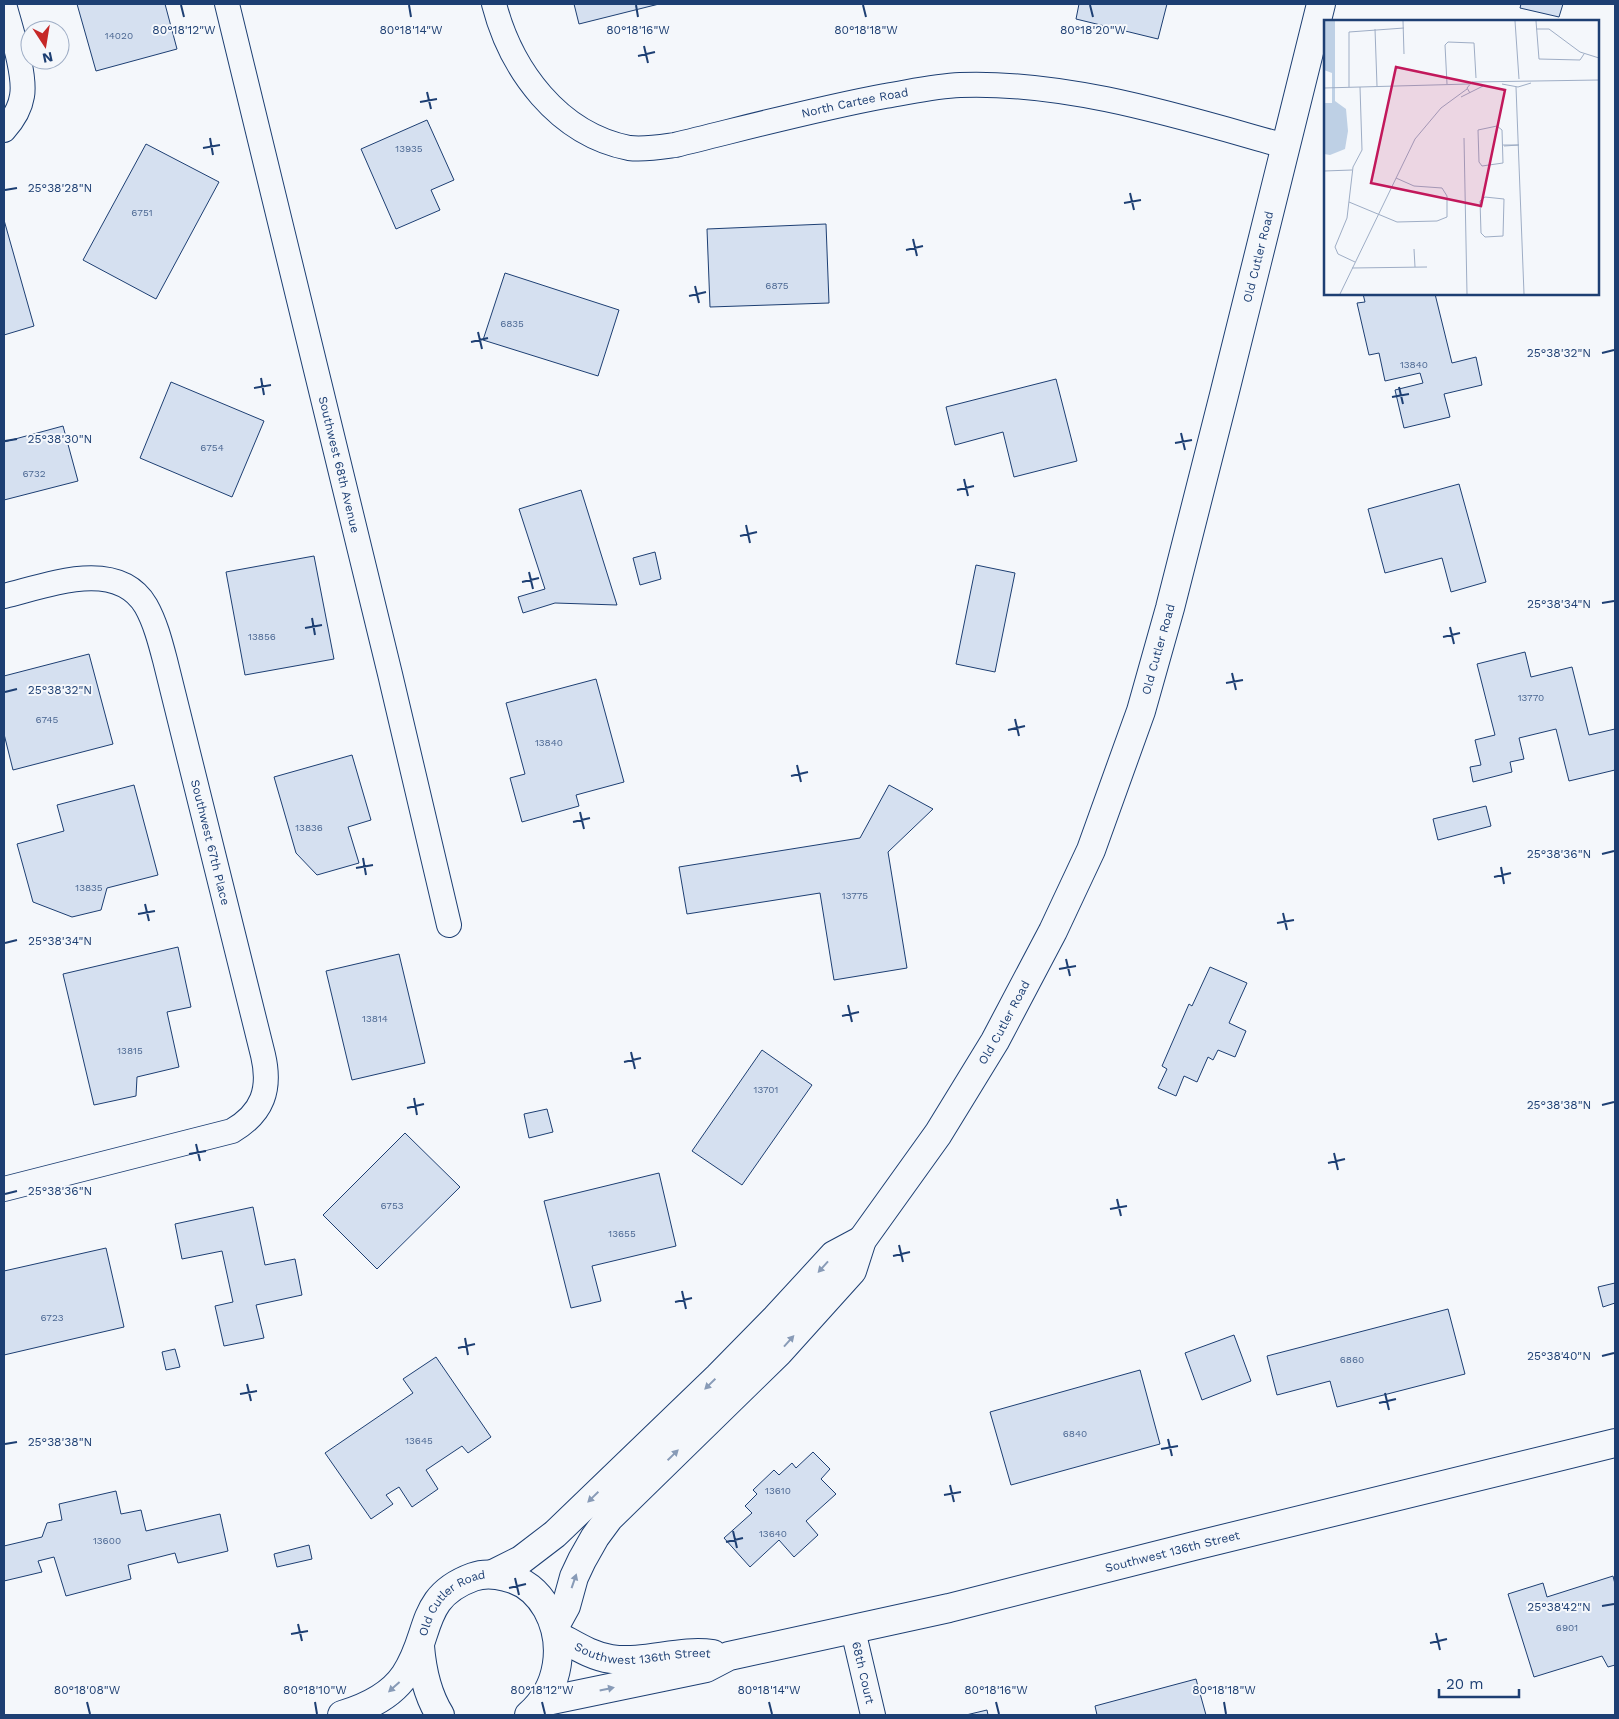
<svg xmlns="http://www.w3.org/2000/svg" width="1619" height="1719" font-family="'Work Sans',sans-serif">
	<rect width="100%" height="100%" fill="#f4f7fb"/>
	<path fill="#d5e0f0" stroke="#1d3f73" d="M 77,4 L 165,4 L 177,49 L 96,71 Z
		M 574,4 L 659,4 L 579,24 Z
		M 1079,4 L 1167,4 L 1158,39 L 1076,19 Z
		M 1521,4 L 1563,4 L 1559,17 L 1520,8 Z
		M 427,120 L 454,180 L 431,190 L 440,210 L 396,229 L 361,149 Z
		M 146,144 L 219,182 L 156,299 L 83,260 Z
		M 4,220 L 34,326 L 4,335 Z
		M 826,224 L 829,303 L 710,307 L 707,229 Z
		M 505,273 L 619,310 L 598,376 L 483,340 Z
		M 1363,294 L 1435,294 L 1452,363 L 1476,357 L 1482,385 L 1444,394 L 1450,417 L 1404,428 L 1395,390 L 1423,383 L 1420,373 L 1385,381 L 1379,353 L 1369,355 L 1357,303 L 1365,302 Z
		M 1056,379 L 1077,461 L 1014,477 L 1003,432 L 955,445 L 946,407 Z
		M 171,382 L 264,421 L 232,497 L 140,458 Z
		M 63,426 L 78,481 L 4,500 L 4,442 Z
		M 1459,484 L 1486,582 L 1451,592 L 1442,558 L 1385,573 L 1368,509 Z
		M 581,490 L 617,605 L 555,603 L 523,613 L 518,597 L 545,589 L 519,509 Z
		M 655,552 L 661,579 L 640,585 L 633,558 Z
		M 314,556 L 334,659 L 245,675 L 226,572 Z
		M 976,565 L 1015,573 L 995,672 L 956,664 Z
		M 1525,652 L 1531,677 L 1572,667 L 1589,735 L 1615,729 L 1615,770 L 1569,781 L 1556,729 L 1519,738 L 1524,759 L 1510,762 L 1512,772 L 1473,782 L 1470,767 L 1481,765 L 1475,740 L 1495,735 L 1477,664 Z
		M 89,654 L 113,744 L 13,770 L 4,734 L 4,676 Z
		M 596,679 L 624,782 L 576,795 L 579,806 L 522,822 L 510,778 L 525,774 L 506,703 Z
		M 352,755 L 371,820 L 348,827 L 359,863 L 317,875 L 296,853 L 274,777 Z
		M 134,785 L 158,875 L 107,888 L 101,910 L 72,917 L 33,902 L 17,844 L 64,831 L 57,805 Z
		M 889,785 L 933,809 L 888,852 L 907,968 L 834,980 L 820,893 L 687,914 L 679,867 L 860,838 Z
		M 1486,806 L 1491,826 L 1438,840 L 1433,819 Z
		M 178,947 L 191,1007 L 167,1012 L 179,1067 L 137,1077 L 136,1096 L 94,1105 L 63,974 Z
		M 399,954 L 425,1063 L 352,1080 L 326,971 Z
		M 1210,967 L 1247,983 L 1229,1023 L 1246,1031 L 1235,1057 L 1218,1050 L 1213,1060 L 1208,1057 L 1197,1082 L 1184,1076 L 1176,1096 L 1158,1088 L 1167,1069 L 1162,1066 L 1189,1004 L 1192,1006 Z
		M 762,1050 L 812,1085 L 742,1185 L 692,1151 Z
		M 547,1109 L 553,1132 L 529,1138 L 524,1114 Z
		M 405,1133 L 460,1187 L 377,1269 L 323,1215 Z
		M 659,1173 L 676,1246 L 592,1266 L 601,1301 L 571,1308 L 544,1201 Z
		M 253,1207 L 265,1265 L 295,1259 L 302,1295 L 256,1305 L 264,1338 L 224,1346 L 215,1306 L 233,1302 L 222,1251 L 182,1259 L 175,1224 Z
		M 106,1248 L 124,1327 L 4,1355 L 4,1271 Z
		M 1615,1283 L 1615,1303 L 1603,1307 L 1598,1287 Z
		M 1448,1309 L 1465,1374 L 1337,1407 L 1330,1381 L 1277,1395 L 1267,1356 Z
		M 1234,1335 L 1251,1381 L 1202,1400 L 1185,1353 Z
		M 175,1349 L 180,1367 L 166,1370 L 162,1352 Z
		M 436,1357 L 491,1437 L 468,1453 L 462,1446 L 426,1470 L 438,1489 L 412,1507 L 399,1487 L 386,1495 L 393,1504 L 371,1519 L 325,1453 L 413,1393 L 403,1379 Z
		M 1140,1370 L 1160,1444 L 1011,1485 L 990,1412 Z
		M 813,1452 L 830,1469 L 821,1479 L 836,1494 L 806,1521 L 818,1535 L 794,1557 L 779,1540 L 750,1567 L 724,1538 L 752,1513 L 745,1506 L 757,1494 L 753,1490 L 774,1470 L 779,1475 L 792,1463 L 796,1468 Z
		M 116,1491 L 121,1514 L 141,1510 L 146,1531 L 220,1514 L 228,1551 L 178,1563 L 175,1553 L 128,1565 L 131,1579 L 66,1596 L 54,1557 L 38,1561 L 42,1572 L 4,1581 L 4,1546 L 42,1537 L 47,1523 L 62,1520 L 59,1504 Z
		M 309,1545 L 312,1559 L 277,1567 L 274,1554 Z
		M 1613,1576 L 1615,1584 L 1615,1665 L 1608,1667 L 1602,1656 L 1534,1677 L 1508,1594 L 1543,1583 L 1547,1597 Z
		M 1196,1679 L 1206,1715 L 1097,1715 L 1095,1706 Z
		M 987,1710 L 988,1715 L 966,1715 Z"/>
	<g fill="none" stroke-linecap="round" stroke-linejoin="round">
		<defs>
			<g id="minor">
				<path id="s1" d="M 227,4 L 390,674 L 449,925"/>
				<path id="s2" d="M 494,4 C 511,70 558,134 629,148 C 644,150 661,147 675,145 C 745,128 815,109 885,96 C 910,92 935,86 960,85 C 1069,81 1181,117 1285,146"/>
				<path d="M 4,130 C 13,120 20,109 22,96 C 26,74 10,27 4,4"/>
				<path id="s3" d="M 4,596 C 46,586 117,557 146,606 C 155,622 160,641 165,660 L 263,1055 C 271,1089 263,1113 232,1131 L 4,1189"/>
				<path id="s4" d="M 853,1630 L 873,1715"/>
			</g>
			<g id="tertiary">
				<path id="s5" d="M 558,1636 C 575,1645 591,1656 611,1659 C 645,1664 679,1649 713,1654"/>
				<path id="s6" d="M 542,1702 L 706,1668 L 729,1656 L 949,1608 L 1194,1546 L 1615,1443"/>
			</g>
			<g id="secondary">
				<path d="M 493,1574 L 521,1560 L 555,1534 L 718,1377 L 776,1318 L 834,1255 L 862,1240"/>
				<path id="s7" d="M 555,1626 L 566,1606 L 574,1577 L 582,1560 L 595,1537 L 609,1518 L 779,1352 L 852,1271 L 862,1240 L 938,1134 L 965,1090 L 995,1041 L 1053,931 L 1091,850 L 1141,711 L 1170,608 L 1224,395 L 1321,4"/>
				<path d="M 420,1646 C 422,1671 427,1694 440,1715"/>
				<path id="s8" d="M 342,1715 C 365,1708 391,1696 405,1675 C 432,1635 418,1597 473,1577 C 484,1573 495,1574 506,1577 C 524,1581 538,1593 547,1609 C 566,1644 560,1688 529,1715"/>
			</g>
		</defs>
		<use href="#minor" stroke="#1d3f73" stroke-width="26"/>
		<use href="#tertiary" stroke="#1d3f73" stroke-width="30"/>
		<use href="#secondary" stroke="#1d3f73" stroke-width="30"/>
		<use href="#minor" stroke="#f4f7fb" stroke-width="24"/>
		<use href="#tertiary" stroke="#f4f7fb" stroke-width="28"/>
		<use href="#secondary" stroke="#f4f7fb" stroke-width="28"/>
	</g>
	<defs><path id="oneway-solid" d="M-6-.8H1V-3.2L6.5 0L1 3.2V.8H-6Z" transform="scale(1.25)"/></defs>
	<g fill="#889bb7">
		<use href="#oneway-solid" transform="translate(823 1267) rotate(132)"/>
		<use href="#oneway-solid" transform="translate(789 1341) rotate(-48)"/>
		<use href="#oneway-solid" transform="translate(710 1384) rotate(136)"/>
		<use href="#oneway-solid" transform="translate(673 1455) rotate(-44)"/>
		<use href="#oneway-solid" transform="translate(593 1497) rotate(136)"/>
		<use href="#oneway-solid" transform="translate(574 1581) rotate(-71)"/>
		<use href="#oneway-solid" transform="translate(394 1687) rotate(138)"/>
		<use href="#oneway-solid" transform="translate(607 1689) rotate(-12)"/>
	</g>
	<path fill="none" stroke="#1d3f73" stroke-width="2" d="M 181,5 L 184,17M 409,5 L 411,17M 636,5 L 638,17M 863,5 L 866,17M 1090,5 L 1093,17M 644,46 L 648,63M 638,56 L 655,52M 427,92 L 431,109M 420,102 L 437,99M 210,138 L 213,155M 203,148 L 220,145M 5,190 L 17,188M 1130,193 L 1134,210M 1124,203 L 1141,200M 913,239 L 917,256M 906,250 L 923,246M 695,286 L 699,303M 689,296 L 706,292M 478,332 L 482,349M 471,342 L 488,338M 1602,353 L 1614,350M 261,378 L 264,395M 1399,387 L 1403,404M 254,388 L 271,385M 1392,397 L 1409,394M 1181,433 L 1185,450M 5,441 L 17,439M 1175,443 L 1192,440M 964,479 L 968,496M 957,490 L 974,486M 746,525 L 750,543M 740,536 L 757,532M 529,572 L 533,589M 522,582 L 539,578M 1602,603 L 1614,601M 312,618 L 315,635M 1450,627 L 1454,644M 305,628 L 322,625M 1443,637 L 1460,633M 1232,673 L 1236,690M 1226,683 L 1243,680M 5,692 L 17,689M 1015,719 L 1019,736M 1008,730 L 1025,726M 797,765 L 801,782M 791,776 L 808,772M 580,812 L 584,829M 573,822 L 590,818M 1602,854 L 1614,851M 363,858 L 366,875M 1501,867 L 1504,884M 356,868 L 373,865M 1494,877 L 1511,873M 145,904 L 149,921M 1283,913 L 1287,930M 138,914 L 155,911M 1277,923 L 1294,920M 5,943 L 17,940M 1066,959 L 1070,976M 1059,969 L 1076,966M 848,1005 L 852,1022M 842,1016 L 859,1012M 631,1052 L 635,1069M 624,1062 L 641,1058M 414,1098 L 417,1115M 1602,1105 L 1614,1102M 407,1108 L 424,1104M 196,1144 L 200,1161M 1334,1153 L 1338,1170M 189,1154 L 206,1151M 1328,1163 L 1345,1159M 5,1194 L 17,1191M 1117,1199 L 1121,1216M 1110,1209 L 1127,1206M 899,1245 L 903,1262M 893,1256 L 910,1252M 682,1291 L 686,1309M 675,1302 L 692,1298M 465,1338 L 468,1355M 458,1348 L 475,1344M 1602,1356 L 1614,1353M 247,1384 L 251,1401M 1385,1393 L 1389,1410M 240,1394 L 257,1391M 1379,1403 L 1396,1399M 1168,1439 L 1172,1456M 5,1444 L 17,1442M 1161,1449 L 1178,1446M 950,1485 L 954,1502M 944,1495 L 961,1492M 733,1531 L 737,1548M 726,1542 L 743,1538M 515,1578 L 519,1595M 509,1588 L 526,1584M 1602,1606 L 1614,1604M 298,1624 L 302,1641M 1436,1633 L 1440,1650M 291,1634 L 308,1631M 1430,1643 L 1447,1639M 87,1702 L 90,1714M 315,1702 L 317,1714M 542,1702 L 545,1714M 769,1702 L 772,1714M 996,1702 L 999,1714M 1224,1702 L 1226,1714"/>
	<g text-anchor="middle" stroke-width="4" stroke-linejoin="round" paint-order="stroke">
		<g font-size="10" fill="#4b6792">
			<text x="119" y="39">14020</text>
			<text x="409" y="152">13935</text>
			<text x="142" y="216">6751</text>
			<text x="777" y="289">6875</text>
			<text x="512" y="327">6835</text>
			<text x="1414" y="368">13840</text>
			<text x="212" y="451">6754</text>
			<text x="34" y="477">6732</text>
			<text x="262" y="640">13856</text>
			<text x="1531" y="701">13770</text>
			<text x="47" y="723">6745</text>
			<text x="549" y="746">13840</text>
			<text x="309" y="831">13836</text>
			<text x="89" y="891">13835</text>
			<text x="855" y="899">13775</text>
			<text x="375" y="1022">13814</text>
			<text x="130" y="1054">13815</text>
			<text x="766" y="1093">13701</text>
			<text x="392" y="1209">6753</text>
			<text x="622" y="1237">13655</text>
			<text x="52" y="1321">6723</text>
			<text x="1352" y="1363">6860</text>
			<text x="1075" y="1437">6840</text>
			<text x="419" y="1444">13645</text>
			<text x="778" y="1494">13610</text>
			<text x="773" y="1537">13640</text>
			<text x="107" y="1544">13600</text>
			<text x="1567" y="1631">6901</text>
		</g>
		<g font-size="12" fill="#1d3f73" stroke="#f4f7fb">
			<text dy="4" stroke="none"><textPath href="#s2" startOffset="439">North Cartee Road</textPath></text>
			<text dy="4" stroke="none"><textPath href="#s7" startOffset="1571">Old Cutler Road</textPath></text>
			<text dy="4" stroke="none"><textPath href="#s1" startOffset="474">Southwest 68th Avenue</textPath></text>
			<text dy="4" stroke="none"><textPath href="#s7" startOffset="1166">Old Cutler Road</textPath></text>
			<text dy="4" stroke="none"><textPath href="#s3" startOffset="399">Southwest 67th Place</textPath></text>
			<text dy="4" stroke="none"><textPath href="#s7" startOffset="761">Old Cutler Road</textPath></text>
			<text dy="4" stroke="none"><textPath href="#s6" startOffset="649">Southwest 136th Street</textPath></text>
			<text dy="4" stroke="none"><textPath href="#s8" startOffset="166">Old Cutler Road</textPath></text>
			<text dy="4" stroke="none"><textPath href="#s5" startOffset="89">Southwest 136th Street</textPath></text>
			<text dy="4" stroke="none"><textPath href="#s4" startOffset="44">68th Court</textPath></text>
		</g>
	</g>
	<g transform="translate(1324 20)">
		<rect width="275" height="275" fill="#f4f7fb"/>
		<path d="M 0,1 L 11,1 L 11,81 L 22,89 L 24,111 L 21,129 L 6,135 L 0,134 L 0,83 L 8,83 L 8,53 L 0,50 Z" fill="#bed0e5"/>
		<path fill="none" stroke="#9eadc5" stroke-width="1" d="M 79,1 L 80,34M 191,1 L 195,59M 212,1 L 215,39 L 256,40 L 260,34M 51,9 L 53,66M 212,9 L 225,9 L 256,32 L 275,38M 123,64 L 121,25 L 124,22 L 150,23 L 152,58M 178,64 L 194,67 L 207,63M 25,67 L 25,12 L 80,8M 192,67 L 200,274M 0,68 L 145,64M 146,73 L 143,68 L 148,62 L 275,60M 137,77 L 159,66M 173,106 L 178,110 L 179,143 L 158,146 L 155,142 L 154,110 ZM 140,118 L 143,274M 179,125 L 195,125M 180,126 L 195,125M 0,151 L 28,150M 161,177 L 180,179 L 179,216 L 161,217 L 157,213 L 156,181 ZM 25,182 L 73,202 L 113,201 L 123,197 L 123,176 L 118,168 L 90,166 L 72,158M 90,229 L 91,247M 31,242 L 14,234 L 11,227 L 23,198 L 29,147 L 38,130 L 36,67M 28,248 L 103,247M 16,274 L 91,119 L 117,88 L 143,69"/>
		<path fill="#c2185b" fill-opacity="0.15" stroke="#c2185b" stroke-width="2.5" d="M 72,47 L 181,70 L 157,186 L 47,163 Z"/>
		<rect width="275" height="275" fill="none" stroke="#1d3f73" stroke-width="2.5"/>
	</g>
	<g font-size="12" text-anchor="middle" fill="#1d3f73" stroke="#f4f7fb" stroke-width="4" stroke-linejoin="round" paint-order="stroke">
		<text x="184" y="34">80°18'12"W</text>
		<text x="411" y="34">80°18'14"W</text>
		<text x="638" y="34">80°18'16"W</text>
		<text x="866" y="34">80°18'18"W</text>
		<text x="1093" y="34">80°18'20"W</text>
		<text x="60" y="192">25°38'28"N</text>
		<text x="1559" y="357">25°38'32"N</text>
		<text x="60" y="443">25°38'30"N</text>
		<text x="1559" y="608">25°38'34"N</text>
		<text x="60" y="694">25°38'32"N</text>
		<text x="1559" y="858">25°38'36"N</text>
		<text x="60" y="945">25°38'34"N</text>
		<text x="1559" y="1109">25°38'38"N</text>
		<text x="60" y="1195">25°38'36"N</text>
		<text x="1559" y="1360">25°38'40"N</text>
		<text x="60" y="1446">25°38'38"N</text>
		<text x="1559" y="1611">25°38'42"N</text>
		<text x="87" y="1694">80°18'08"W</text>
		<text x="315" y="1694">80°18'10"W</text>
		<text x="542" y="1694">80°18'12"W</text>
		<text x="769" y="1694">80°18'14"W</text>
		<text x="996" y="1694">80°18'16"W</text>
		<text x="1224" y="1694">80°18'18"W</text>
	</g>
	<rect width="1619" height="1719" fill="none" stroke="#1d3f73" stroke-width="10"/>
	<g transform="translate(45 45) rotate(168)"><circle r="24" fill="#f4f7fb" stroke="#9eadc5"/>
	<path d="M0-4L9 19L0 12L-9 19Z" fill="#c62828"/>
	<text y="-8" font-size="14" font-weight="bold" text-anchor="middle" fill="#1d3f73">N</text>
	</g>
	<path d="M1439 1689v8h80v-8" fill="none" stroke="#1d3f73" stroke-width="2.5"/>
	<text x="1446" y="1689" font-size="15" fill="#1d3f73" stroke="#f4f7fb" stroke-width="4" paint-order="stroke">20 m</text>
</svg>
